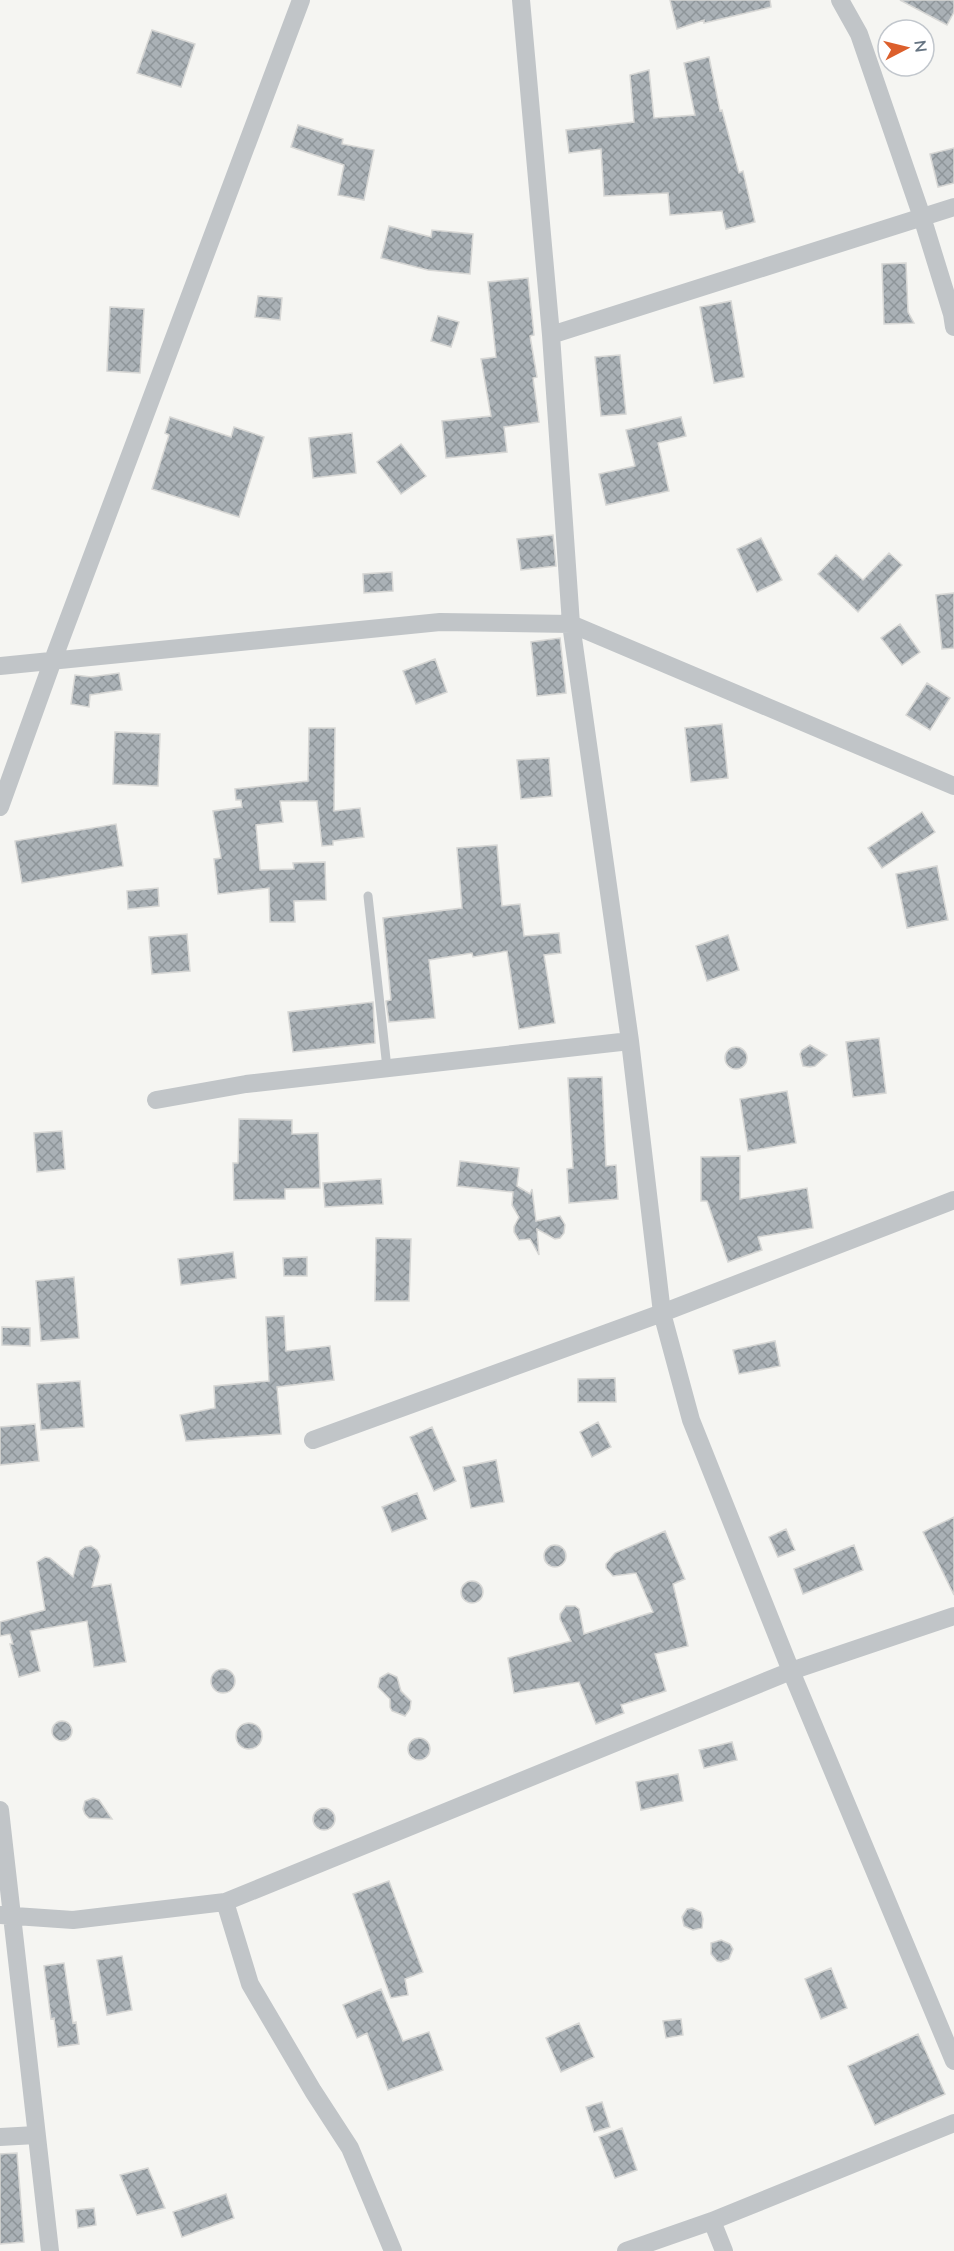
<svg xmlns="http://www.w3.org/2000/svg" width="954" height="2251" font-family="'Nunito Sans',sans-serif">
	<defs>
		<pattern id="building-cross-hatch" width="8" height="8" patternUnits="userSpaceOnUse" patternTransform="scale(1.5)"><rect width="8" height="8" fill="#aab1b6"/><path d="M0 0l8 8M0 8l8-8" fill="none" stroke="#8e9599"/></pattern>
	</defs>
	<rect width="100%" height="100%" fill="#f5f5f2"/>
	<path fill="url(#building-cross-hatch)" stroke="#d7d7d5" stroke-width="1.5" d="M 670,0 L 770,0 L 771,7 L 704,23 L 704,20 L 677,29 Z
		M 900,0 L 954,0 L 954,12 L 947,25 Z
		M 152,30 L 195,44 L 181,87 L 137,73 Z
		M 709,57 L 720,111 L 722,110 L 739,173 L 743,171 L 755,222 L 726,229 L 722,211 L 670,215 L 668,193 L 604,196 L 601,149 L 569,153 L 566,130 L 634,122 L 630,75 L 649,70 L 654,118 L 695,115 L 684,63 Z
		M 298,125 L 343,139 L 342,144 L 374,150 L 364,200 L 338,195 L 344,165 L 291,147 Z
		M 954,148 L 954,183 L 938,187 L 930,154 Z
		M 389,226 L 431,237 L 432,230 L 473,234 L 470,274 L 428,270 L 381,258 Z
		M 906,263 L 908,312 L 914,323 L 884,324 L 882,264 Z
		M 528,278 L 534,335 L 530,336 L 537,377 L 533,378 L 539,422 L 504,427 L 507,452 L 446,458 L 442,421 L 491,416 L 481,359 L 496,357 L 488,282 Z
		M 258,296 L 282,298 L 280,320 L 255,317 Z
		M 731,301 L 744,377 L 714,383 L 700,307 Z
		M 110,307 L 144,309 L 140,373 L 107,371 Z
		M 438,316 L 459,322 L 451,347 L 431,341 Z
		M 620,355 L 626,414 L 601,416 L 595,357 Z
		M 170,417 L 231,437 L 234,427 L 264,437 L 239,517 L 152,489 L 169,435 L 165,433 Z
		M 681,417 L 686,436 L 658,443 L 669,491 L 606,505 L 599,474 L 635,466 L 626,430 Z
		M 352,433 L 356,473 L 313,478 L 309,438 Z
		M 401,444 L 426,476 L 401,494 L 377,462 Z
		M 553,535 L 556,566 L 521,570 L 517,539 Z
		M 761,538 L 782,580 L 757,592 L 737,549 Z
		M 889,553 L 902,565 L 858,612 L 818,574 L 836,555 L 863,580 Z
		M 392,572 L 393,591 L 364,593 L 363,574 Z
		M 954,593 L 954,648 L 942,649 L 936,595 Z
		M 900,624 L 920,652 L 902,665 L 881,638 Z
		M 560,638 L 566,693 L 537,696 L 531,642 Z
		M 435,659 L 447,692 L 416,704 L 403,671 Z
		M 119,673 L 122,690 L 90,695 L 89,707 L 71,704 L 75,675 L 91,677 Z
		M 927,683 L 950,698 L 930,730 L 906,715 Z
		M 722,724 L 728,778 L 691,782 L 685,728 Z
		M 309,728 L 335,728 L 334,811 L 360,808 L 364,837 L 333,841 L 333,845 L 322,846 L 317,801 L 280,801 L 283,822 L 256,825 L 260,870 L 294,869 L 293,863 L 325,862 L 326,900 L 294,901 L 295,922 L 270,922 L 269,888 L 218,894 L 214,859 L 221,858 L 213,811 L 242,807 L 241,800 L 236,800 L 235,789 L 308,781 Z
		M 115,732 L 160,734 L 158,786 L 113,784 Z
		M 549,758 L 552,796 L 521,799 L 517,760 Z
		M 922,812 L 935,832 L 882,868 L 868,848 Z
		M 116,824 L 123,866 L 22,883 L 15,841 Z
		M 497,845 L 502,906 L 520,904 L 524,936 L 559,933 L 561,953 L 544,955 L 555,1023 L 519,1029 L 507,951 L 473,957 L 472,953 L 429,960 L 435,1018 L 389,1022 L 386,1001 L 391,1000 L 383,918 L 462,908 L 457,848 Z
		M 937,866 L 948,920 L 907,928 L 896,874 Z
		M 158,888 L 159,906 L 128,909 L 127,891 Z
		M 187,934 L 190,971 L 152,974 L 149,937 Z
		M 728,935 L 739,970 L 707,981 L 696,946 Z
		M 373,1002 L 375,1043 L 293,1052 L 288,1012 Z
		M 879,1038 L 886,1093 L 853,1097 L 846,1042 Z
		M 810,1045 L 827,1055 L 815,1066 L 810,1067 L 803,1066 L 800,1054 L 802,1050 Z
		M725 1058a11 11 0 1 1 22 0a11 11 0 1 1-22 0Z
		M 602,1077 L 606,1166 L 616,1165 L 618,1199 L 569,1203 L 567,1169 L 573,1168 L 568,1078 Z
		M 787,1091 L 796,1143 L 748,1151 L 740,1099 Z
		M 239,1119 L 292,1120 L 292,1134 L 318,1133 L 320,1188 L 285,1189 L 285,1199 L 234,1200 L 233,1163 L 238,1163 Z
		M 62,1131 L 65,1169 L 37,1172 L 34,1133 Z
		M 740,1156 L 740,1199 L 807,1188 L 813,1228 L 758,1237 L 762,1250 L 728,1262 L 707,1201 L 701,1201 L 701,1157 Z
		M 460,1161 L 519,1168 L 517,1186 L 530,1194 L 532,1189 L 536,1221 L 560,1216 L 565,1225 L 564,1233 L 560,1238 L 555,1239 L 537,1229 L 539,1255 L 530,1239 L 519,1240 L 514,1232 L 514,1227 L 519,1217 L 512,1205 L 513,1192 L 457,1186 Z
		M 381,1179 L 383,1204 L 325,1207 L 323,1183 Z
		M 376,1238 L 411,1239 L 409,1301 L 375,1301 Z
		M 233,1252 L 236,1278 L 181,1285 L 178,1259 Z
		M 307,1257 L 307,1276 L 284,1276 L 283,1258 Z
		M 74,1277 L 79,1338 L 41,1341 L 36,1281 Z
		M 284,1316 L 286,1351 L 330,1346 L 334,1380 L 277,1387 L 281,1434 L 186,1441 L 180,1415 L 215,1408 L 214,1386 L 269,1381 L 266,1317 Z
		M 2,1327 L 30,1328 L 30,1346 L 2,1345 Z
		M 775,1341 L 780,1366 L 739,1374 L 733,1350 Z
		M 615,1378 L 616,1402 L 578,1402 L 578,1379 Z
		M 80,1381 L 84,1427 L 41,1430 L 37,1384 Z
		M 598,1422 L 611,1447 L 592,1457 L 580,1432 Z
		M 35,1424 L 39,1461 L 0,1465 L 0,1427 Z
		M 432,1427 L 456,1481 L 434,1491 L 410,1437 Z
		M 496,1460 L 504,1502 L 471,1508 L 463,1467 Z
		M 417,1493 L 427,1519 L 392,1532 L 382,1507 Z
		M 954,1517 L 954,1595 L 923,1532 Z
		M 786,1529 L 795,1550 L 778,1557 L 769,1537 Z
		M 665,1531 L 685,1579 L 673,1584 L 688,1646 L 655,1654 L 666,1691 L 621,1705 L 624,1713 L 596,1724 L 579,1682 L 514,1693 L 508,1658 L 571,1641 L 560,1619 L 560,1614 L 566,1606 L 575,1606 L 579,1609 L 584,1634 L 653,1612 L 636,1573 L 613,1576 L 606,1568 L 606,1564 L 615,1553 Z
		M 854,1545 L 863,1570 L 803,1594 L 794,1569 Z
		M544 1556a11 11 0 1 1 22 0a11 11 0 1 1-22 0Z
		M 91,1546 L 97,1550 L 100,1556 L 92,1587 L 111,1584 L 126,1662 L 94,1667 L 87,1621 L 30,1631 L 40,1671 L 19,1677 L 10,1644 L 13,1644 L 10,1634 L 0,1636 L 0,1622 L 45,1610 L 37,1562 L 45,1557 L 50,1558 L 73,1577 L 80,1551 L 85,1547 Z
		M461 1592a11 11 0 1 1 22 0a11 11 0 1 1-22 0Z
		M211 1681a12 12 0 1 1 24 0a12 12 0 1 1-24 0Z
		M 388,1673 L 397,1677 L 401,1691 L 411,1701 L 410,1709 L 405,1716 L 392,1711 L 390,1707 L 390,1699 L 378,1687 L 380,1678 Z
		M52 1731a10 10 0 1 1 20 0a10 10 0 1 1-20 0Z
		M236 1736a13 13 0 1 1 26 0a13 13 0 1 1-26 0Z
		M408 1749a11 11 0 1 1 22 0a11 11 0 1 1-22 0Z
		M 732,1742 L 737,1760 L 704,1768 L 699,1750 Z
		M 678,1774 L 683,1801 L 641,1810 L 636,1782 Z
		M 93,1798 L 99,1800 L 112,1819 L 89,1818 L 85,1814 L 83,1809 L 85,1801 Z
		M313 1819a11 11 0 1 1 22 0a11 11 0 1 1-22 0Z
		M 389,1881 L 423,1972 L 405,1979 L 408,1995 L 391,1998 L 353,1894 Z
		M 692,1908 L 701,1912 L 703,1919 L 702,1928 L 693,1930 L 684,1926 L 682,1917 L 687,1909 Z
		M 721,1940 L 730,1944 L 733,1949 L 729,1959 L 721,1962 L 717,1961 L 711,1954 L 711,1943 Z
		M 122,1956 L 132,2010 L 107,2015 L 97,1960 Z
		M 64,1963 L 73,2023 L 76,2022 L 79,2044 L 58,2047 L 54,2018 L 51,2019 L 44,1966 Z
		M 831,1968 L 847,2008 L 821,2019 L 805,1979 Z
		M 381,1989 L 403,2041 L 429,2032 L 443,2070 L 388,2090 L 367,2033 L 357,2038 L 343,2005 Z
		M 681,2019 L 683,2035 L 666,2038 L 663,2021 Z
		M 579,2023 L 594,2057 L 561,2072 L 546,2038 Z
		M 918,2034 L 945,2094 L 875,2125 L 848,2066 Z
		M 602,2102 L 610,2127 L 594,2132 L 586,2107 Z
		M 622,2128 L 637,2170 L 615,2178 L 599,2137 Z
		M 17,2153 L 24,2242 L 0,2244 L 0,2154 Z
		M 148,2168 L 165,2208 L 137,2215 L 120,2175 Z
		M 226,2194 L 234,2218 L 182,2237 L 173,2212 Z
		M 94,2208 L 96,2225 L 78,2228 L 76,2210 Z"/>
	<g fill="none" stroke-linecap="round" stroke-linejoin="round">
		<path stroke="#c1c5c8" stroke-width="9" d="M 368,896 L 387,1068"/>
		<path stroke="#c1c5c8" stroke-width="18" d="M 521,0 L 551,335 L 571,624 L 630,1041 L 662,1313 L 691,1420 L 791,1671 L 954,2061
			M 840,0 L 859,34 L 922,217 L 952,314 L 954,327
			M 551,335 L 954,207
			M 0,666 L 440,622 L 571,624 L 954,786
			M 0,807 L 53,660 L 301,0
			M 156,1100 L 246,1084 L 630,1041
			M 313,1440 L 662,1313 L 954,1200
			M 0,1810 L 50,2251
			M 225,1902 L 250,1984 L 313,2091 L 350,2148 L 393,2251
			M 0,1915 L 73,1920 L 225,1902 L 791,1671 L 954,1616
			M 0,2137 L 36,2135
			M 712,2221 L 724,2251
			M 626,2251 L 712,2221 L 954,2123"/>
	</g>
	<g transform="translate(906 48) rotate(83)"><circle r="28" fill="#ffffff" stroke="#c2c7cd" stroke-width="1.5"/>
	<path d="M0-4.5L10 22L0 15L-10 22Z" fill="#dc5f2c"/>
	<text y="-9" font-size="16" font-weight="bold" text-anchor="middle" fill="#667482">N</text>
	</g>
</svg>
